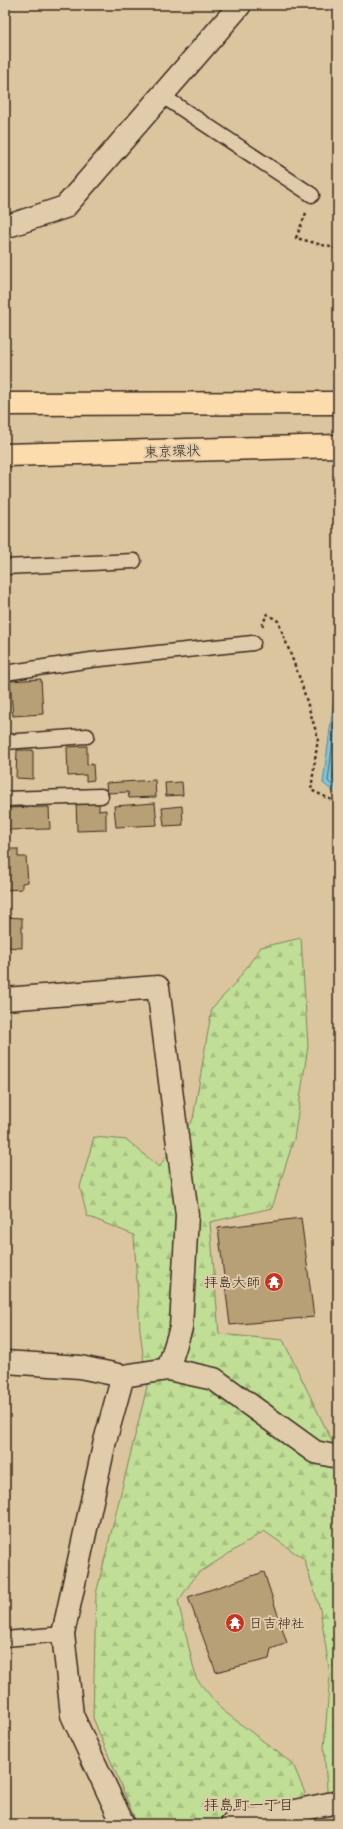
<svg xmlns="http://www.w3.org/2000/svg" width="343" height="1829" font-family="'Architects Daughter','Klee One',sans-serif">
	<defs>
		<pattern id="forest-firs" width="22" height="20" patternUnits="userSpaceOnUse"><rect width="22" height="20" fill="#c0de96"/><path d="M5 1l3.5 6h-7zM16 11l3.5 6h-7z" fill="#a6bf81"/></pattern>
	</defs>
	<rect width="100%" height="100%" fill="#dbc59f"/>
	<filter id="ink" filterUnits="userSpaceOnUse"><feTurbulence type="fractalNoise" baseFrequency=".025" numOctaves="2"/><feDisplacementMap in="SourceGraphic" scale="8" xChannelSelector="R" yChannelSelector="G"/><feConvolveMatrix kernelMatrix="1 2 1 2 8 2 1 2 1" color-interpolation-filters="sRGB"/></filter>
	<g filter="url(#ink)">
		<path fill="url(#forest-firs)" stroke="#7e845a" d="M 301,938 L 308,1046 L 294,1139 L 272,1208 L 210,1222 L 219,1334 L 283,1340 L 338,1454 L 338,1815 L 329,1816 L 324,1748 L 330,1675 L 320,1609 L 304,1559 L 264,1531 L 197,1574 L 178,1601 L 196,1678 L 221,1709 L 293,1764 L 305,1793 L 283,1824 L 137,1824 L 93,1718 L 96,1594 L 147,1387 L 140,1330 L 134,1235 L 87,1216 L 80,1187 L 94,1137 L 127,1140 L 159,1167 L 193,1119 L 212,1008 L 234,985 L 261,947 Z"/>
		<path fill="#7ac5da" stroke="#61878f" d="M 338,668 L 338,796 L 323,783 Z"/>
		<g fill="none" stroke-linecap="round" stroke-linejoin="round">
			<path stroke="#546869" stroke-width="1" d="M 338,700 L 328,781 L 338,791
				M 338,740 L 333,779 L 338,784"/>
		</g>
		<path fill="#b7a075" stroke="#3b2a1e" d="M 41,679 L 43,714 L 13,716 L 10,681 Z
			M 87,746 L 87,765 L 93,764 L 94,780 L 86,781 L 86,775 L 68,776 L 67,747 Z
			M 17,750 L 33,750 L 33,779 L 16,778 Z
			M 155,780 L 156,797 L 129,798 L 128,792 L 107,793 L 106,783 Z
			M 182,782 L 183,795 L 166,796 L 165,783 Z
			M 76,800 L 99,800 L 99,811 L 106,810 L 106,830 L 77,831 Z
			M 155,803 L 157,825 L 116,827 L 114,806 Z
			M 182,806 L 183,825 L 164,826 L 162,808 Z
			M 49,807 L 50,829 L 6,830 L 5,808 Z
			M 5,849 L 18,849 L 18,857 L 26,857 L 28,882 L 22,883 L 22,889 L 5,890 Z
			M 5,917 L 22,918 L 22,948 L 5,947 Z
			M 301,1218 L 314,1317 L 230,1325 L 218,1228 Z
			M 264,1572 L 287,1643 L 271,1649 L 269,1659 L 216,1672 L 188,1597 Z"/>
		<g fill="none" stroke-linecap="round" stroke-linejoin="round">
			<defs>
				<path id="service" d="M 161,95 L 312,195
					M 5,567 L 134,561
					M 5,673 L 91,660 L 253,643
					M 5,742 L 87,736
					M 5,799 L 101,796
					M 5,1639 L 63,1634"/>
				<path id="minor" d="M 5,227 L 65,207 L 240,5
					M 5,999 L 158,987 L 187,1215 L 181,1328 L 168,1369
					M 5,1362 L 80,1367 L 123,1376 L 168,1369 L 214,1379 L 315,1452 L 338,1457
					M 123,1376 L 105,1441 L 63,1634 L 72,1715 L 123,1824
					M 232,1824 L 338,1802"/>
				<path id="trunk" d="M 5,404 L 338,403
					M 5,455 L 338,446"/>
			</defs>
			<use href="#service" stroke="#3b2a1e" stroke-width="17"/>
			<use href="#minor" stroke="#3b2a1e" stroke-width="25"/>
			<use href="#trunk" stroke="#3b2a1e" stroke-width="25"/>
			<path stroke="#3b2a1e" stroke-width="2.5" stroke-dasharray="3 3" stroke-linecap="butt" d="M 306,213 L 296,238 L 338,249
				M 262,626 L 267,614 L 278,621 L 300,679 L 318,738 L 311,790 L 338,803
				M 335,1596 L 338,1595"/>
			<use href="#service" stroke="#e0cbaa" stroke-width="14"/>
			<use href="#minor" stroke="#e0cbaa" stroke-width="22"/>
			<use href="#trunk" stroke="#fcdcac" stroke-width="22"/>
		</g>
	</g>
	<defs>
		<symbol id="temple-disc" viewBox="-11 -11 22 22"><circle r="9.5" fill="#c8321e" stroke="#e0cbaa"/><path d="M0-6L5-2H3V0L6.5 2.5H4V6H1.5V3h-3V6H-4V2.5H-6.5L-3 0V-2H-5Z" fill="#fff"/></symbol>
	</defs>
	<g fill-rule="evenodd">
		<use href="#temple-disc" x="263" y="1271" width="22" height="22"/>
		<use href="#temple-disc" x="224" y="1612" width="22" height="22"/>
	</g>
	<g text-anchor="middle" stroke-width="4" stroke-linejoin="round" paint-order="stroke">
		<g font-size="14" fill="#3b2a1e" stroke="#e0cbaa">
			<text transform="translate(172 451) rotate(-2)" y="5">東京環状</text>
		</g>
		<g font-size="14" fill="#3b2a1e" stroke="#e0cbaa" text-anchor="end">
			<text x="260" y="1287">拝島大師</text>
			<text x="249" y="1628" text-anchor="start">日吉神社</text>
		</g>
		<g font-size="15" fill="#3b2a1e" stroke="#e0cbaa">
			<text x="249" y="1810">拝島町一丁目</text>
		</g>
	</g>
	<rect width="343" height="1829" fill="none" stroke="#e0cbaa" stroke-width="20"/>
	<rect x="10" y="10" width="323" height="1809" fill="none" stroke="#3b2a1e" stroke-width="1.5" filter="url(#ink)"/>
</svg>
